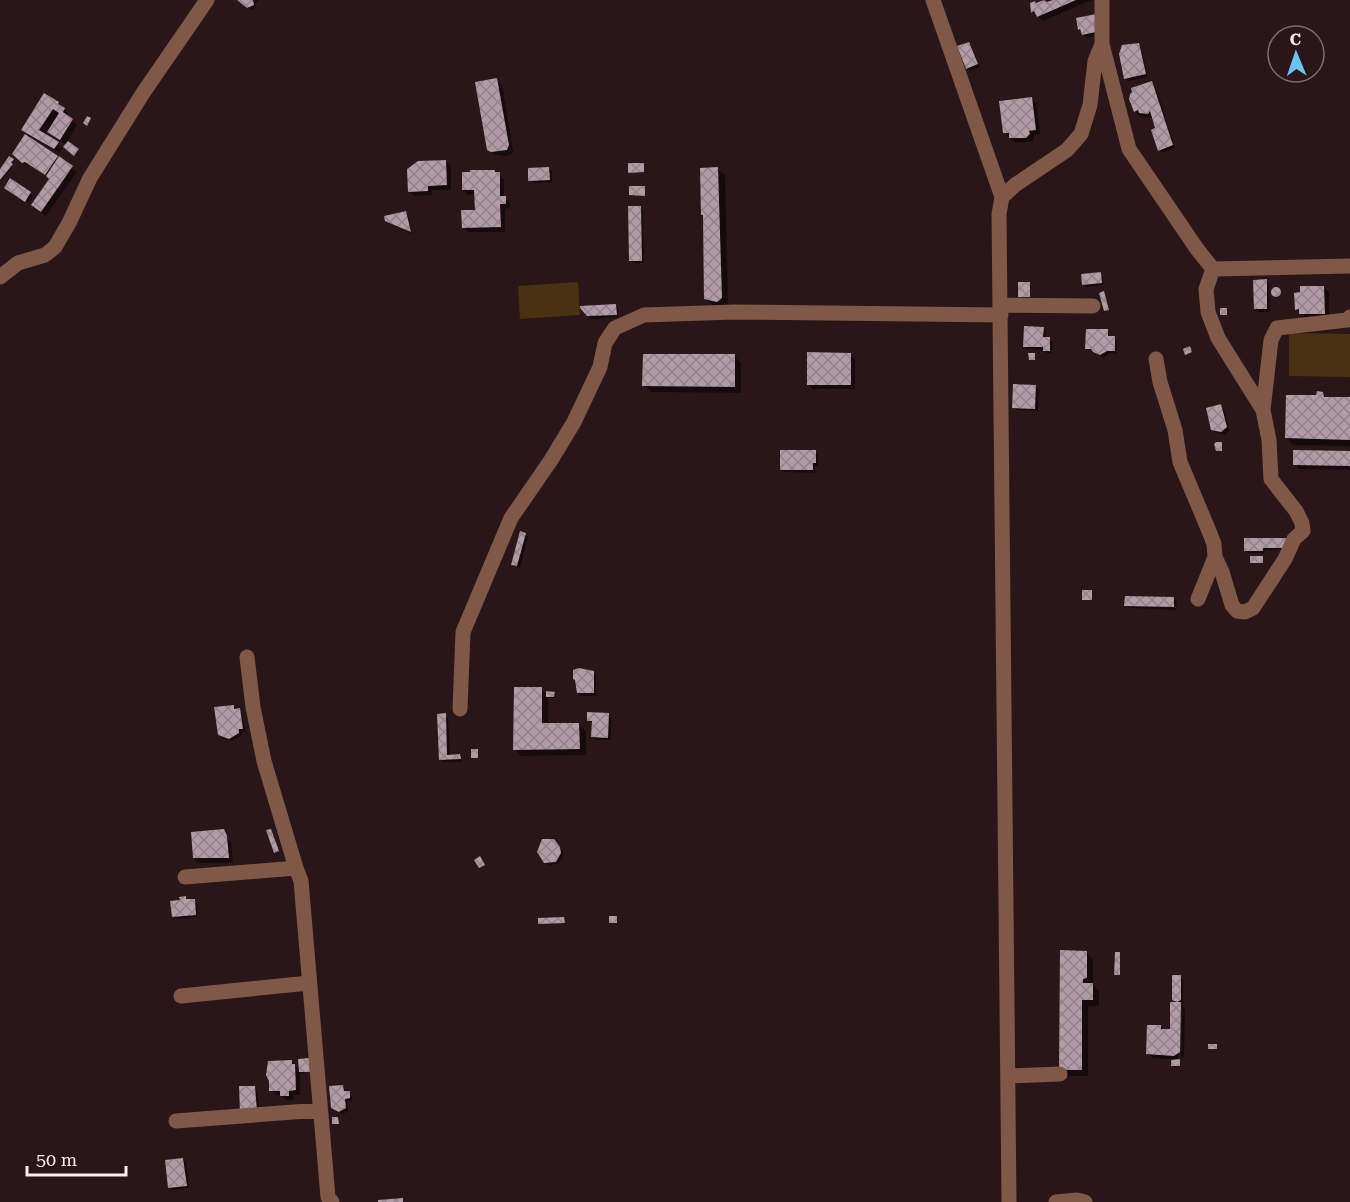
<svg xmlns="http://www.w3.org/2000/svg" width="1350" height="1202" font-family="'Roboto Serif',serif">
	<defs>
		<pattern id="building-cross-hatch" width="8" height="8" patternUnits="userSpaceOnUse" patternTransform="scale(1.5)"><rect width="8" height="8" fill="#b29aa6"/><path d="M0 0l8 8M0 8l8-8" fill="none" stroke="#93818a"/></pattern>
	</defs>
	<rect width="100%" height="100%" fill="#2a1618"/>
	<path fill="#493111" d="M 578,282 L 580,315 L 520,319 L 518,286 Z
		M 1289,333 L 1350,334 L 1350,377 L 1289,376 Z"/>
	<path fill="#0007" d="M 239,0 L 259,0 L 255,4 L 256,8 L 251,10 Z
		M 1057,0 L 1092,0 L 1043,21 L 1032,12 L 1036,5 L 1048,4 Z
		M 1078,19 L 1102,34 L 1086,38 L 1079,29 Z
		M 969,43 L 980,67 L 970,71 L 967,68 Z
		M 1138,44 L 1141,47 L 1148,77 L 1128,81 L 1126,78 Z
		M 497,80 L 502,85 L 513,151 L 512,154 L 505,156 L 494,154 L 489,149 Z
		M 1151,83 L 1156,88 L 1175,148 L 1162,153 L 1159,150 L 1158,129 L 1153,118 L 1140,116 L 1135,111 Z
		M 1031,99 L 1036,103 L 1040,134 L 1034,135 L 1033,141 L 1016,143 L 1005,133 Z
		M 58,104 L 69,114 L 67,117 L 77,125 L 67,142 L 79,151 L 76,155 L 65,147 L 67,145 L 47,130 L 44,135 L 62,148 L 60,153 L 30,136 L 29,138 L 77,172 L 46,216 L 37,209 L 50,179 L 29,164 L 26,165 L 14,154 L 27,134 L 23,130 Z
		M 9,158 L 14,161 L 11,164 L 13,166 L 0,182 L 0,172 Z
		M 446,162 L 451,166 L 451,190 L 432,190 L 432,195 L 414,196 L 409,191 Z
		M 549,168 L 552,171 L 552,182 L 533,183 L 530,180 Z
		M 718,169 L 725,175 L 728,305 L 714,307 L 705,298 Z
		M 495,171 L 504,179 L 504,197 L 510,203 L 510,208 L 505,209 L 505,232 L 468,232 L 463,227 L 476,211 L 476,194 L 468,195 L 463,190 Z
		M 10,180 L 33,196 L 29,203 L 8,190 Z
		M 640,208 L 643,210 L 644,263 L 634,263 L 631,260 Z
		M 405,213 L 408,216 L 412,234 L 387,220 Z
		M 1100,274 L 1103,277 L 1104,285 L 1086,287 L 1083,284 Z
		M 1266,281 L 1269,284 L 1270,312 L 1258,312 L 1255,309 Z
		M 1324,287 L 1329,292 L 1329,318 L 1306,319 L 1296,309 Z
		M1273.5 294a3.5 3.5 0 1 1 7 0a3.5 3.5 0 1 1-7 0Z
		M 615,305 L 618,308 L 619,317 L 591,319 L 588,315 Z
		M 1043,328 L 1046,331 L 1046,339 L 1053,342 L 1052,354 L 1047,353 L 1043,350 L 1027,349 L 1024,346 Z
		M 1107,331 L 1110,337 L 1114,337 L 1117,340 L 1117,354 L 1110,353 L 1104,358 L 1087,348 Z
		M 850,354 L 855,359 L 855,389 L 813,389 L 808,384 Z
		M 734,356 L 741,363 L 741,393 L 651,392 L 644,385 Z
		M 1036,387 L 1039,390 L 1038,411 L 1017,410 L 1014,407 Z
		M 1322,393 L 1327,398 L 1350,399 L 1350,446 L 1293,445 L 1287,438 L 1316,397 Z
		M 1221,406 L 1224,409 L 1229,430 L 1225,435 L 1215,432 L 1212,429 Z
		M 815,452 L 818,454 L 818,466 L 815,466 L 815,473 L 784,472 L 781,469 Z
		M 1350,453 L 1350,470 L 1299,469 L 1294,464 Z
		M 525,534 L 528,537 L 520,568 L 513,564 Z
		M 1246,540 L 1288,549 L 1265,550 L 1265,553 L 1249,553 L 1246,550 Z
		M 1174,599 L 1177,602 L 1176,610 L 1129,608 L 1126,605 Z
		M 593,672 L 596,675 L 596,696 L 581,696 L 578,693 Z
		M 541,689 L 545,693 L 555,694 L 555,698 L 548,698 L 548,725 L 579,724 L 586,731 L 586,755 L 521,756 L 515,749 Z
		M 233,706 L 242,713 L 245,731 L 242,732 L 241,736 L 232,741 L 222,738 L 219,735 Z
		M 445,715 L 448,718 L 450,756 L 459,756 L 463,762 L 443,762 L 440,760 Z
		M 608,715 L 611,718 L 611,740 L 596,740 L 593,737 L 593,723 L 588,720 Z
		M 223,831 L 231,843 L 233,863 L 199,863 L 194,858 Z
		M 557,843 L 563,851 L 563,856 L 558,864 L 548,865 L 545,862 Z
		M 185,898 L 188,901 L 194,900 L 197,903 L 198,917 L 176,919 L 173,916 Z
		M 1086,952 L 1093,959 L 1093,985 L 1099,991 L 1099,1006 L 1088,1006 L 1088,1076 L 1067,1076 L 1060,1069 Z
		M 1180,977 L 1183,980 L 1183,1003 L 1174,999 Z
		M 1178,1004 L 1182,1005 L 1185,1009 L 1184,1057 L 1181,1059 L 1182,1006 L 1179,1006 L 1178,1059 L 1180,1059 L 1179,1060 L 1181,1066 L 1174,1067 L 1172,1059 L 1153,1058 L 1148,1053 L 1161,1026 L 1165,1031 L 1171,1031 Z
		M 309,1061 L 310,1072 L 300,1073 L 300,1095 L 293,1095 L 294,1100 L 286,1100 L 281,1095 L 276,1095 L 271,1091 L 292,1062 L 300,1071 Z
		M 343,1086 L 346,1093 L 352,1096 L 352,1101 L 347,1101 L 348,1111 L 343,1114 L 332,1108 Z
		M 254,1087 L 257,1090 L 259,1114 L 244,1114 Z
		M 183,1159 L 186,1162 L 189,1188 L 172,1190 L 169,1187 Z"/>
	<path fill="url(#building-cross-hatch)" d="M 237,0 L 253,0 L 254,5 L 247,8 Z
		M 1044,0 L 1047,2 L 1053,0 L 1076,0 L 1037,17 L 1034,11 L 1031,13 L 1030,3 L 1035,1 L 1036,3 Z
		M 1096,14 L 1100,31 L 1082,35 L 1080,29 L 1078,30 L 1076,18 Z
		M 969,42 L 978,64 L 966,69 L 957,46 Z
		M 1139,43 L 1146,74 L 1124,79 L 1119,54 L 1122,45 Z
		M 497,78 L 509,145 L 507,150 L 491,152 L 487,150 L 475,82 Z
		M 1152,81 L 1173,145 L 1158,151 L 1151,130 L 1155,128 L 1150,111 L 1148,114 L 1139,113 L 1138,110 L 1134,112 L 1129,99 L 1130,94 L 1132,92 L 1131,88 Z
		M 44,93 L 59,102 L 58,104 L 65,108 L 63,112 L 73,119 L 60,140 L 47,132 L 59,113 L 53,109 L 39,130 L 59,142 L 54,149 L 21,130 Z
		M 1032,97 L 1036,130 L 1029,131 L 1030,134 L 1026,138 L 1009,138 L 1009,133 L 1003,133 L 999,101 Z
		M 87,116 L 91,118 L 87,126 L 83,123 Z
		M 25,134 L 58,156 L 45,175 L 25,162 L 22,163 L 12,154 Z
		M 68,141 L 79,149 L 74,156 L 63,147 Z
		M 9,156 L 14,159 L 11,163 L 13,164 L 0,180 L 0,169 Z
		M 59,156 L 73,166 L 41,212 L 31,205 L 49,179 L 46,176 Z
		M 446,160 L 447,185 L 428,186 L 428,191 L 408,192 L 407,169 L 418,161 Z
		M 628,163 L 644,163 L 644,172 L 628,173 Z
		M 549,167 L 550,180 L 528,181 L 528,168 Z
		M 718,167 L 722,298 L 717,302 L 704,299 L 703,215 L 701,215 L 700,168 Z
		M 470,170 L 495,170 L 495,172 L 500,172 L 500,196 L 506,196 L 506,204 L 500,204 L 501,227 L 462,228 L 461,210 L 475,210 L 474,190 L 462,190 L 462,172 L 470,172 Z
		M 10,178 L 31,192 L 25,202 L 4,188 Z
		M 629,186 L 645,186 L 645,196 L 629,195 Z
		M 628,206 L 641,206 L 642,261 L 629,261 Z
		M 406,211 L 411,232 L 385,221 L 384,216 Z
		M 1101,272 L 1102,283 L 1082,285 L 1081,274 Z
		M 1267,279 L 1267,309 L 1254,309 L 1253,280 Z
		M 1018,282 L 1030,282 L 1030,297 L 1018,297 Z
		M 1300,286 L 1324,286 L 1325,314 L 1299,314 L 1299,309 L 1295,310 L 1294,293 L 1300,292 Z
		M1271 292a5 5 0 1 1 10 0a5 5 0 1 1-10 0Z
		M 1104,291 L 1109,310 L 1104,311 L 1099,293 Z
		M 616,304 L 617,315 L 587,316 L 580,308 L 580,306 Z
		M 1220,308 L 1227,308 L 1227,315 L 1220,315 Z
		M 1024,326 L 1044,327 L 1043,337 L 1050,337 L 1050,351 L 1043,351 L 1043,347 L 1023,347 Z
		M 1086,329 L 1108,329 L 1108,336 L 1115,336 L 1115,351 L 1107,351 L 1100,355 L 1093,352 L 1091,349 L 1085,349 Z
		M 1190,346 L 1192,352 L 1185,355 L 1183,349 Z
		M 807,352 L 851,353 L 851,385 L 807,385 Z
		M 1028,353 L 1035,353 L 1035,360 L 1029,360 Z
		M 643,354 L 735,354 L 735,387 L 642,386 Z
		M 1013,384 L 1036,385 L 1035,409 L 1012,408 Z
		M 1317,391 L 1323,392 L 1324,397 L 1350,397 L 1350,440 L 1285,438 L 1286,395 L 1316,395 Z
		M 1221,404 L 1227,427 L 1221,432 L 1211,430 L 1206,408 Z
		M 1216,442 L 1222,442 L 1222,451 L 1216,451 L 1214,444 Z
		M 780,450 L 816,450 L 816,463 L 813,463 L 813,470 L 780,470 Z
		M 1293,450 L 1350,451 L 1350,466 L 1293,465 Z
		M 520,531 L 526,533 L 517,566 L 511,565 Z
		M 1244,538 L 1288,538 L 1283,548 L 1263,548 L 1263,551 L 1244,551 Z
		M 1250,556 L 1263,556 L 1263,563 L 1250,563 Z
		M 1082,590 L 1092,590 L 1092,600 L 1082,600 Z
		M 1125,596 L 1174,597 L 1174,607 L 1124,606 Z
		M 579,668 L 594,671 L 594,693 L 577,693 L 575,680 L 573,679 L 573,670 Z
		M 514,687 L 542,687 L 542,723 L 579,723 L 580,749 L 513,750 Z
		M 546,691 L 555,692 L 554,697 L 546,697 Z
		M 234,705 L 234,709 L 240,708 L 243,729 L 239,729 L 239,733 L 229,739 L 218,735 L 214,707 Z
		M 587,712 L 609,713 L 608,738 L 591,737 L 592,721 L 587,721 Z
		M 446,713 L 447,755 L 460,754 L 461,759 L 439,760 L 437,714 Z
		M 471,749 L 478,749 L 478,758 L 471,758 Z
		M 224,829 L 227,836 L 229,858 L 193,858 L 191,832 Z
		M 271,829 L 279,851 L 274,853 L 266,830 Z
		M 542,839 L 554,839 L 560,847 L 561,853 L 556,862 L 544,863 L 537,852 Z
		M 480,856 L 485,865 L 479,868 L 474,860 Z
		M 186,896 L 186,899 L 195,899 L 196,915 L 172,917 L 170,901 L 180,900 L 179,897 Z
		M 609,916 L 617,916 L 617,923 L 609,923 Z
		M 564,917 L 565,923 L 538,924 L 538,918 Z
		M 1060,950 L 1087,951 L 1087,978 L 1083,979 L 1083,983 L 1093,983 L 1093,1000 L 1082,1000 L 1082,1070 L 1059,1070 Z
		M 1115,952 L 1120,952 L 1120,975 L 1114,975 Z
		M 1172,975 L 1181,975 L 1181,1000 L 1177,1002 L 1172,1000 Z
		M 1170,1002 L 1181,1002 L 1180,1052 L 1174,1056 L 1146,1054 L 1147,1025 L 1161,1025 L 1161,1029 L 1170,1029 Z
		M 1208,1044 L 1217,1044 L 1217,1049 L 1208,1049 Z
		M 309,1058 L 310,1072 L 299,1072 L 298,1059 Z
		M 1180,1059 L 1180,1066 L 1171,1066 L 1171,1060 Z
		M 292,1060 L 292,1064 L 295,1064 L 296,1090 L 289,1091 L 289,1096 L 280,1096 L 280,1091 L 269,1091 L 269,1081 L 266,1075 L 268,1061 Z
		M 343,1085 L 344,1091 L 350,1091 L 350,1098 L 345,1099 L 346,1108 L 339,1112 L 331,1108 L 329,1086 Z
		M 239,1086 L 255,1086 L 257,1112 L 240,1112 Z
		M 332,1117 L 338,1117 L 339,1124 L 332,1124 Z
		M 183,1158 L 187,1186 L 168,1188 L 165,1160 Z
		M 403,1198 L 403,1202 L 378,1202 L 378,1200 Z"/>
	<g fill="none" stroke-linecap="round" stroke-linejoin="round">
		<path stroke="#7f5847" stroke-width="15" d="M 933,0 L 1002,197
			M 1102,0 L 1102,44 L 1129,149 L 1197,249 L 1213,269 L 1350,266
			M 0,277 L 18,263 L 45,255 L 55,247 L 69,223 L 90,178 L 143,93 L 207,0
			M 1001,305 L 1093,306
			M 1156,359 L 1160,382 L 1175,430 L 1180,462 L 1209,531 L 1214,544 L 1215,557 L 1222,572 L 1232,605 L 1237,611 L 1245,612 L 1253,608 L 1285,559 L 1294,539 L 1303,531 L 1302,523 L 1296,511 L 1271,479 L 1269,440 L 1263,410 L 1218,338 L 1208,312 L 1206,289 L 1213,269
			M 1263,410 L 1271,340 L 1277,328 L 1347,320 L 1350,317
			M 1198,599 L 1215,557
			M 247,657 L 253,707 L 264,761 L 296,868 L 301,881 L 328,1197 L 332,1202
			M 460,709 L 463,632 L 482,587 L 511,518 L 551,460 L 574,422 L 600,367 L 605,343 L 615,328 L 644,315 L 734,312 L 1001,315
			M 185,877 L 296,868
			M 181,996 L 309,983
			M 1008,1076 L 1060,1074
			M 176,1121 L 320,1110
			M 1009,1202 L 999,214 L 1002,197 L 1015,185 L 1067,150 L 1081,134 L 1090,105 L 1095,61 L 1102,44
			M 1056,1202 L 1077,1200 L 1085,1202"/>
	</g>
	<g transform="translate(1296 54) rotate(358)"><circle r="28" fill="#2a1618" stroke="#7e6c6e" stroke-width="1.5"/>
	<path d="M0-4.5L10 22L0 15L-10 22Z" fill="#6ac3f1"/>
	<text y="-9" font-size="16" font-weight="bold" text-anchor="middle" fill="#fcedee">С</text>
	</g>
	<path d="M27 1166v9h99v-9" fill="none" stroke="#fcedee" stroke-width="3"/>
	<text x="36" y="1166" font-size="18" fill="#fcedee" stroke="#2a1618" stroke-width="4.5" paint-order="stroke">50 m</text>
</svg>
